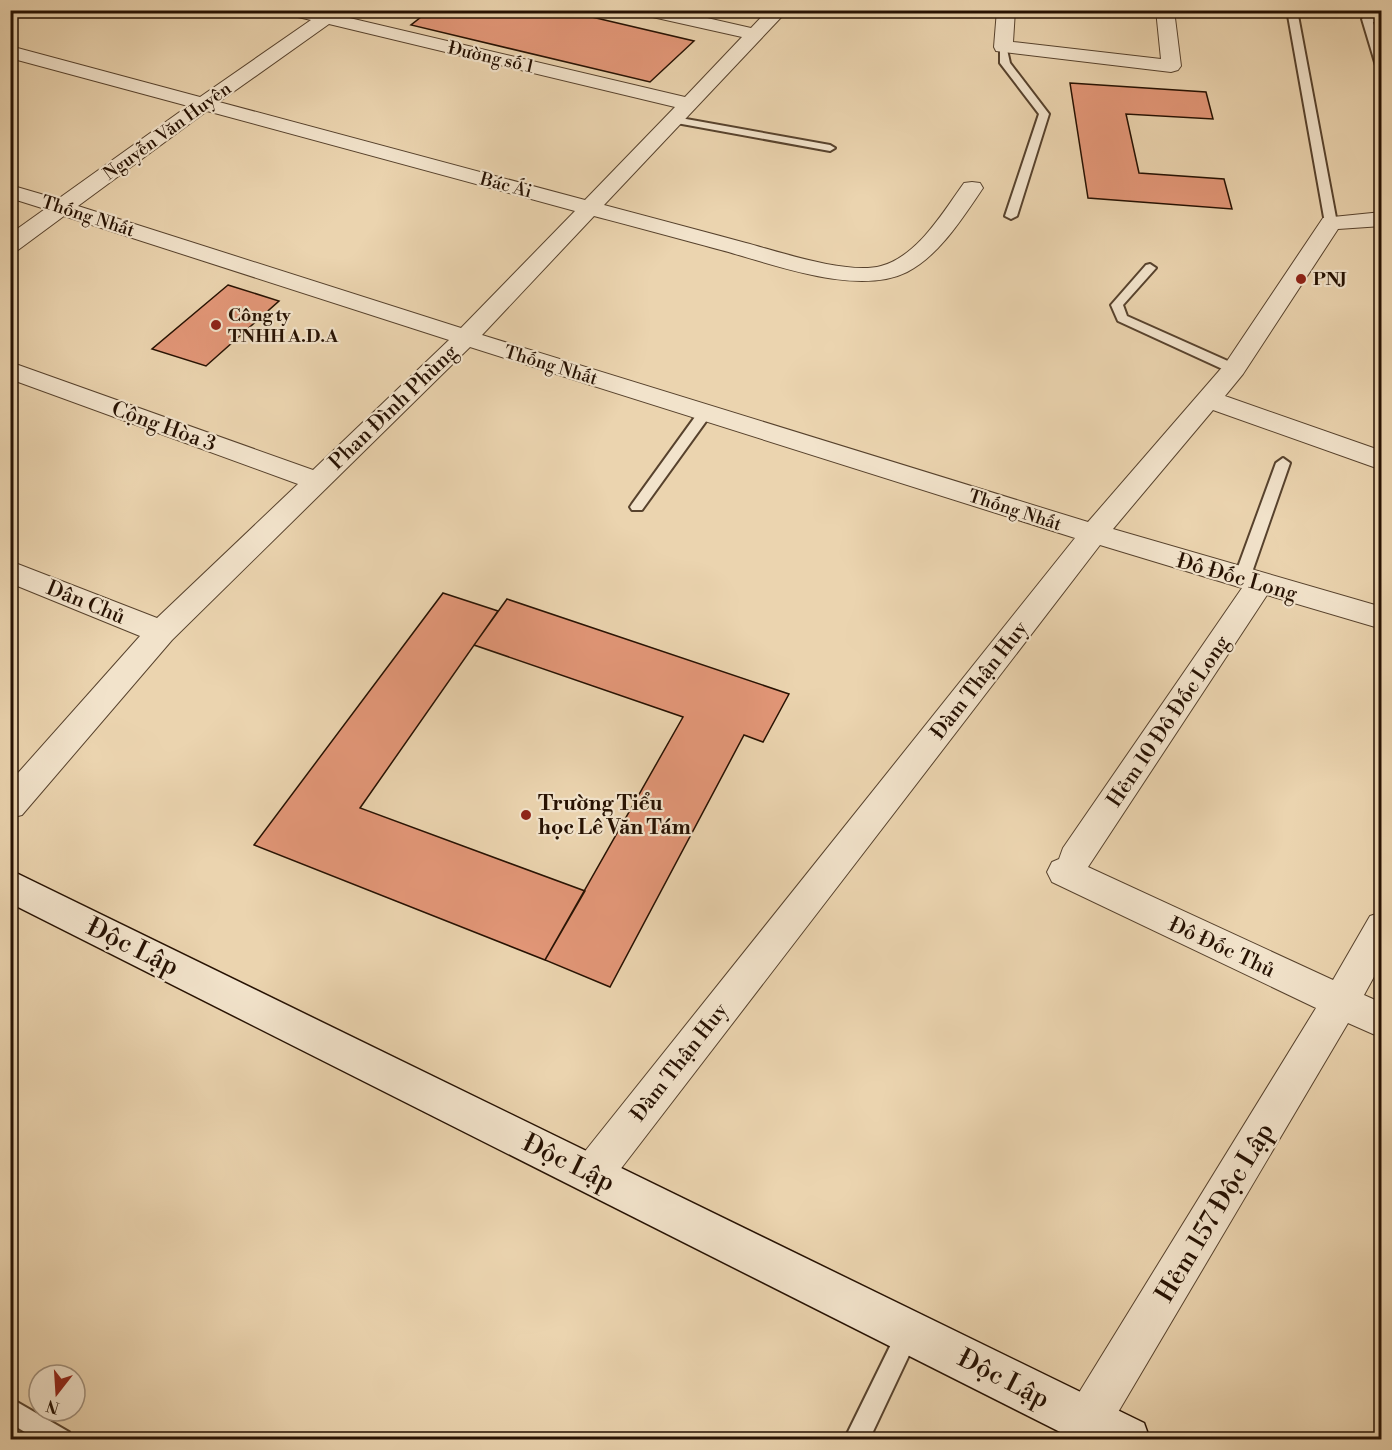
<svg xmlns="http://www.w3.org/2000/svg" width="1392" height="1450" font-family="'Libre Bodoni',serif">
	<rect width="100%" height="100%" fill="#ebd4af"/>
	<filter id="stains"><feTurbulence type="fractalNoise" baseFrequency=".00333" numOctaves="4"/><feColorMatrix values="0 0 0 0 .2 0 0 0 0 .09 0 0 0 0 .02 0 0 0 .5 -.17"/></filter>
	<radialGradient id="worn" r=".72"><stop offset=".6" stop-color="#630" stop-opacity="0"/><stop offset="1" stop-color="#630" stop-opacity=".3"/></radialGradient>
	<path fill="#e39778" stroke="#261102" stroke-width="1.5" d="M 430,10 L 562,10 L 694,41 L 650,82 L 411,25 Z
		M 1070,83 L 1206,92 L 1213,119 L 1126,114 L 1139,173 L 1224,179 L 1232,209 L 1088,198 Z
		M 228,285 L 279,301 L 206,366 L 152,349 Z
		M 443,593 L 498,611 L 360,808 L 585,891 L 545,960 L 254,845 Z
		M 507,599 L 789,694 L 763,742 L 744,735 L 610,987 L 545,960 L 683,717 L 474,645 Z"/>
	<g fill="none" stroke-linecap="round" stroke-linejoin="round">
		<defs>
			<path id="lane" d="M 1287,10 L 1297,10 L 1337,223 L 1331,226 L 1325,223 Z
				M 1364,17 L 1382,17 L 1382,23 L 1373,22 L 1382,51 L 1382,72 L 1377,69 L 1362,19 Z
				M 1000,45 L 1006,45 L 1010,63 L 1049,114 L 1017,216 L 1011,219 L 1005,216 L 1039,114 L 1000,63 Z
				M 675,117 L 830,145 L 835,148 L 830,151 L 671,122 L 670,120 Z
				M 1150,264 L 1156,268 L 1123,305 L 1127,316 L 1239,366 L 1241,369 L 1239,372 L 1229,372 L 1118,321 L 1111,305 L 1146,265 Z
				M 705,409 L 712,413 L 642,510 L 632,510 L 630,507 L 632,504 L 700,410 Z
				M 1283,458 L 1290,463 L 1250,578 L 1247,582 L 1237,582 L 1234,578 L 1276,463 Z
				M 909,1321 L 917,1324 L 920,1332 L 869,1440 L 844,1440 L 901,1324 Z
				M 10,1398 L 69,1432 L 73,1440 L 38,1440 L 10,1423 Z"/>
			<path id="street" d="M 282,10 L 345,10 L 341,16 L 685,97 L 742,37 L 639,14 L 636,10 L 672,10 L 751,28 L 768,10 L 788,10 L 604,205 C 652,218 699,230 746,243 C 780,252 848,275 881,266 C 918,256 943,212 964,183 L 972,182 L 980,183 L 983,188 C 963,217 940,255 907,272 C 857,297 773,264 721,250 C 679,239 637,227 594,216 L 482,335 L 1088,522 L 1225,364 L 1323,218 L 1382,212 L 1382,226 L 1338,229 L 1243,374 L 1225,396 L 1382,451 L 1382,470 L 1213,410 L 1113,529 L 1382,607 L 1382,629 L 1267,595 L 1088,867 L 1333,980 L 1370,916 L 1382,912 L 1382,962 L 1364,995 L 1382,1003 L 1382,1038 L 1348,1023 L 1104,1436 C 1092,1440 1084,1440 1072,1436 L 1066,1420 L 1072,1404 L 1316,1008 L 1052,882 L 1047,872 L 1052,862 L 1059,859 L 1063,848 L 1242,588 L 1100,545 L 606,1188 L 592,1194 L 578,1188 L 572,1174 L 578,1160 L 1075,538 L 470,347 L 172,640 L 22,815 L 10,818 L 10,782 L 140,636 L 10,583 L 10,561 L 157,618 L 298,484 L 10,379 L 10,362 L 313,470 L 449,340 L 64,216 L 18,250 L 10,252 L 10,234 L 45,209 L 10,198 L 10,185 L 58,199 L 188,106 L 10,58 L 10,46 L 200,97 L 311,20 L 285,14 ZM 329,24 L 675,107 L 585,200 L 219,102 ZM 207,111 L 575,211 L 461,328 L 78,206 Z
				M 997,10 L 1015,10 L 1013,42 L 1161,59 L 1156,10 L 1174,10 L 1181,66 L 1178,70 L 1171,72 L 996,51 L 994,47 Z"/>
			<path id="secondary" d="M 10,870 L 1144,1423 L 1150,1440 L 1076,1440 L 10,903 Z"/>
		</defs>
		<use href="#lane" stroke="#57422d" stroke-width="4"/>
		<use href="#street" stroke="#57422d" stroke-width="2"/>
		<use href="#secondary" stroke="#261102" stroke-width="3"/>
		<use href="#lane" fill="#f2e3cb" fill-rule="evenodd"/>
		<use href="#street" fill="#f2e3cb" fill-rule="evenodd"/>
		<use href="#secondary" fill="#f2e3cb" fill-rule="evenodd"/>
	</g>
	<g fill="#8f2418" stroke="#f2e3cb" stroke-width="2">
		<circle cx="1301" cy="279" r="6"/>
		<circle cx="216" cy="325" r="6"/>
		<circle cx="526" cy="815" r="6"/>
	</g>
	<g text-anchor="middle" stroke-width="4.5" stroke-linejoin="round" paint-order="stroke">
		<g font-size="18" fill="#261102" stroke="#f2e3cb">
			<text transform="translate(491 57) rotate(13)" y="6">Đường số 1</text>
			<text transform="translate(167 131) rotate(-36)" y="6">Nguyễn Văn Huyên</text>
			<text transform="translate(506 185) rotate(15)" y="6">Bác Ái</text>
			<text transform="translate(88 216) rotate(18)" y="6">Thống Nhất</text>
			<text transform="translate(551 365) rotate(17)" y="6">Thống Nhất</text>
			<text transform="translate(1015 510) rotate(18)" y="6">Thống Nhất</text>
		</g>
		<g font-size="18" font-weight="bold" fill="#261102" stroke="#f2e3cb" text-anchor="start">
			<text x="1313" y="285">PNJ</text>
			<text x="228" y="321">Công ty<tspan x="228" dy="21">TNHH A.D.A</tspan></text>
		</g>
		<g font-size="21" fill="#261102" stroke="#f2e3cb">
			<text transform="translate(393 407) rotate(-44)" y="7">Phan Đình Phùng</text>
			<text transform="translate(164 426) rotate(20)" y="7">Cộng Hòa 3</text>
			<text transform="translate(1237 577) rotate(16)" y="7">Đô Đốc Long</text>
			<text transform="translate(86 602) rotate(22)" y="7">Dân Chủ</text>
			<text transform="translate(979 680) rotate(-52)" y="7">Đàm Thận Huy</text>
			<text transform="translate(1168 721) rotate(-56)" y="7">Hẻm 10 Đô Đốc Long</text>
			<text transform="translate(1222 947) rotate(25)" y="7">Đô Đốc Thủ</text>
			<text transform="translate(679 1062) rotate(-52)" y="7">Đàm Thận Huy</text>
		</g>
		<g font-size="21" font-weight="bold" fill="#261102" stroke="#f2e3cb" text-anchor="start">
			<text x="538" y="810">Trường Tiểu<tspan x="538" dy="24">học Lê Văn Tám</tspan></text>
		</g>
		<g font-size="26" fill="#261102" stroke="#f2e3cb">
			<text transform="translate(133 946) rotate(26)" y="9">Độc Lập</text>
			<text transform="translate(569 1162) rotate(26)" y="9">Độc Lập</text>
			<text transform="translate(1214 1212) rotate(-59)" y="9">Hẻm 157 Độc Lập</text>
			<text transform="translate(1004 1378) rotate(27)" y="9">Độc Lập</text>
		</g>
	</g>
	<rect width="1392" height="1450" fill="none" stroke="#ebd4af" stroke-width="36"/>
	<rect x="12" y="12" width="1368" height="1426" fill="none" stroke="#261102" stroke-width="3"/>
	<rect x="18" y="18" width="1356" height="1414" fill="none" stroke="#261102" stroke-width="1.5"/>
	<g transform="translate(57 1393) rotate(197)"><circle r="28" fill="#f2e3cb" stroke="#a08f7b" stroke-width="1.5"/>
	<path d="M0-4.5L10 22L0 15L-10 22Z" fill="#8f2418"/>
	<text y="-9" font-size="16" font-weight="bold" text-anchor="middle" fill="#261102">N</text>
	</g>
	<rect width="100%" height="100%" filter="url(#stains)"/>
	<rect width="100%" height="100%" fill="url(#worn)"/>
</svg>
